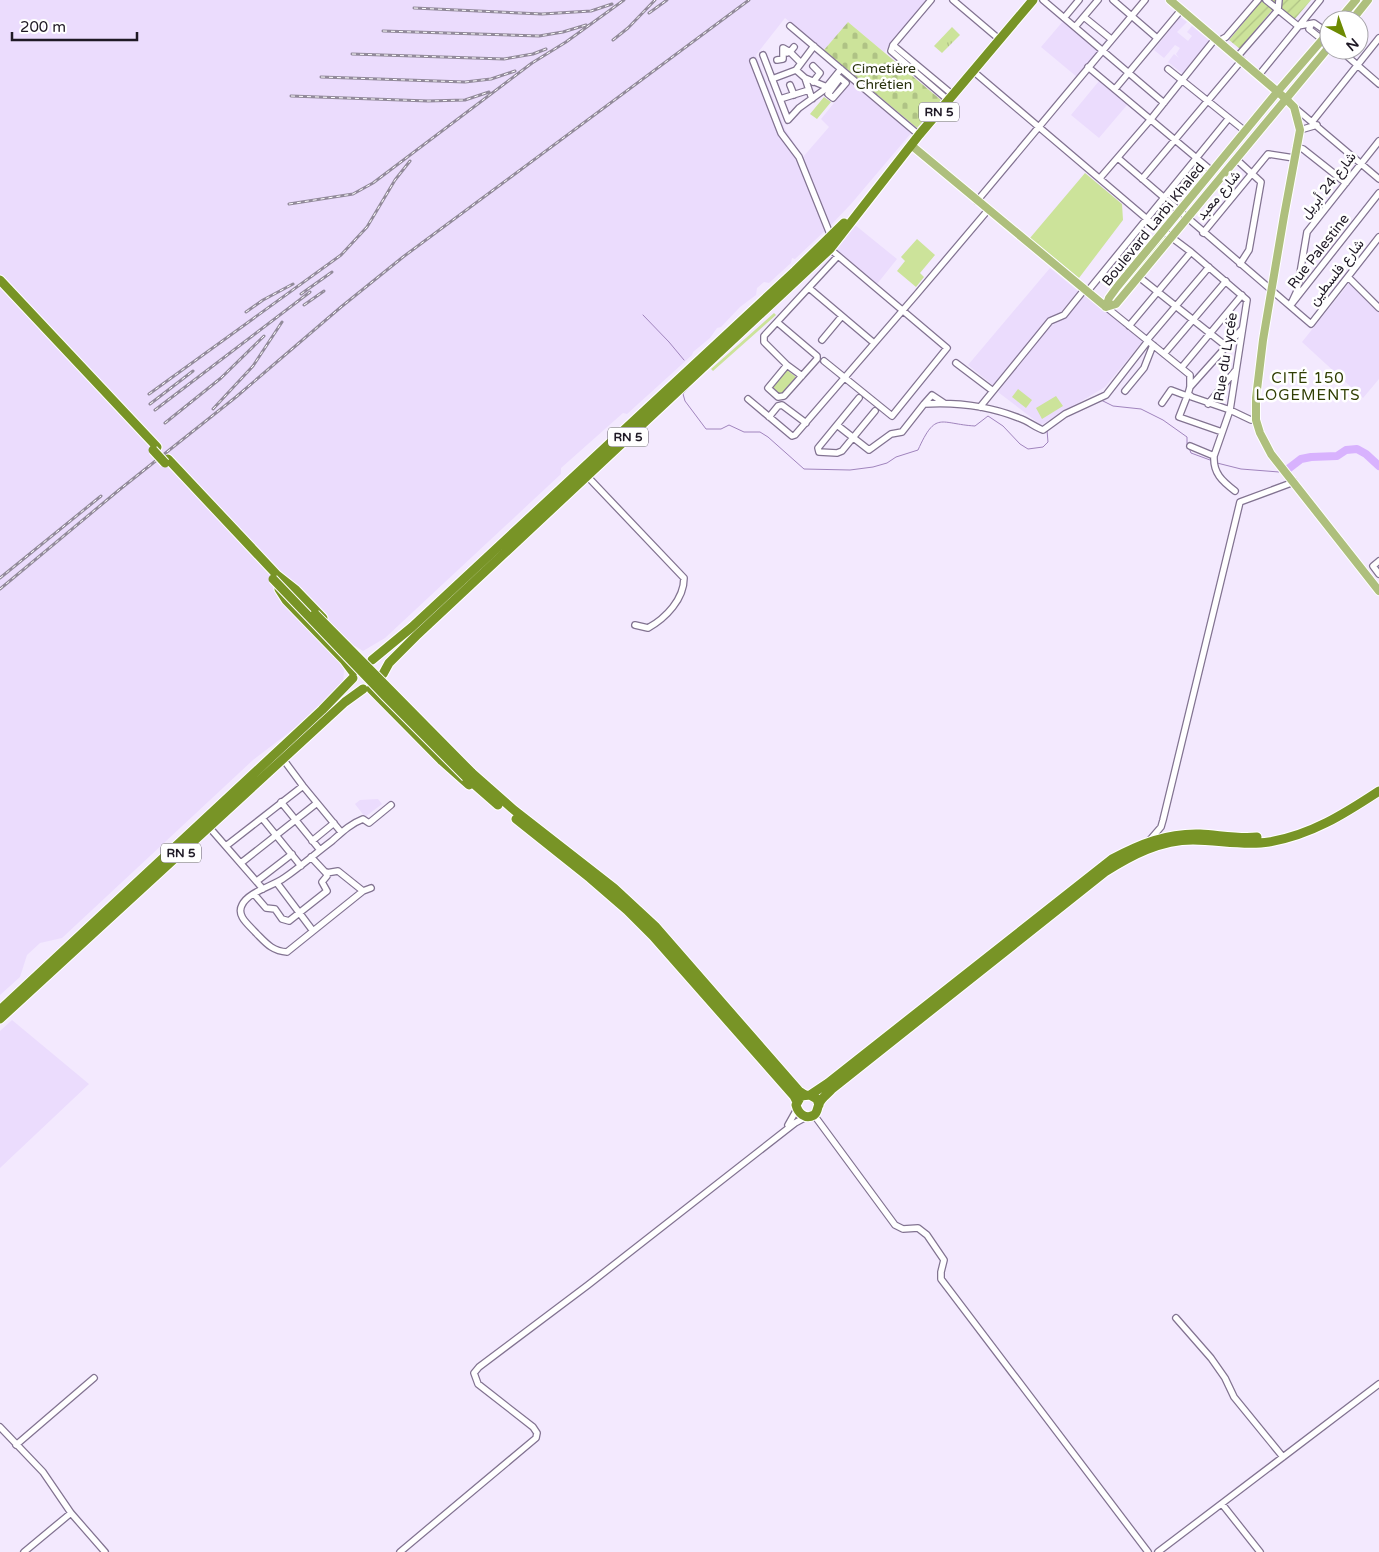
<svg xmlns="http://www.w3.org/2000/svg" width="1379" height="1552" font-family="'Varela Round',Vazirmatn,sans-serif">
	<defs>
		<pattern id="cemetery-stones" width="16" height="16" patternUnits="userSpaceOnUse" patternTransform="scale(1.25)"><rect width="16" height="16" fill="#cce39a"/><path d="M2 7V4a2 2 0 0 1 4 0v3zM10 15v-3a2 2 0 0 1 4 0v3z" fill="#afc285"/></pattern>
		<pattern id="park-tufts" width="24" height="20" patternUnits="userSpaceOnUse" patternTransform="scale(1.25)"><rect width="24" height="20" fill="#cce39a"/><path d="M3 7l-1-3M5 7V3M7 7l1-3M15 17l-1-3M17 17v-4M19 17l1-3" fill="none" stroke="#afc285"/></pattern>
		<pattern id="garden-furrows" width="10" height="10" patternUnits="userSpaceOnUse" patternTransform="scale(1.25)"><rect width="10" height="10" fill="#cce39a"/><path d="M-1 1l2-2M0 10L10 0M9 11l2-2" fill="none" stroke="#afc285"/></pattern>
	</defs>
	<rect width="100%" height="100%" fill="#f3e9fe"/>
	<path fill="#ebdcfd" d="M 0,0 L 929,0 L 884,52 L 848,22 L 824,50 L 785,18 L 756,55 L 785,129 L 803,157 L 829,127 L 821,119 L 851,82 L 912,132 L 851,204 L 829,227 L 795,259 L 792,258 L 791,263 L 769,283 L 764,282 L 757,288 L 756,295 L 740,307 L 721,327 L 717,328 L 710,338 L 693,352 L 692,355 L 669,376 L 627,414 L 623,413 L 561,468 L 561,474 L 385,638 L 363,651 L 355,646 L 341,659 L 344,670 L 343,684 L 321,708 L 253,760 L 62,938 L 40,943 L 27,955 L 20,977 L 0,995 Z
		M 1180,17 L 1187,22 L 1177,32 L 1188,41 L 1192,36 L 1187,32 L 1192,26 L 1210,41 L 1183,74 L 1168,62 L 1174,54 L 1179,58 L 1176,54 L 1180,48 L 1175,45 L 1164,58 L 1154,50 Z
		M 1064,20 L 1099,50 L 1077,77 L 1041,47 Z
		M 1099,81 L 1127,105 L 1099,138 L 1071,115 Z
		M 855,225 L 897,259 L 877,284 L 835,250 Z
		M 1050,268 L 1078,291 L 1061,312 L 1047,321 L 994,386 L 968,365 Z
		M 1350,282 L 1379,311 L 1379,379 L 1363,398 L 1302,342 Z
		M 1085,295 L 1143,341 L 1105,387 L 1041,425 L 998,392 L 1049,327 L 1065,318 Z
		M 378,799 L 382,804 L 365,817 L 355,804 L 360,800 Z
		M 12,1020 L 89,1084 L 0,1168 L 0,1031 Z"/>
	<path fill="#cce39a" d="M 824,97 L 831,102 L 817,119 L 810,114 Z
		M 1085,173 L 1122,204 L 1123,220 L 1079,278 L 1030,238 Z
		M 1164,237 L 1167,238 L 1116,299 L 1115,299 L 1115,296 Z
		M 917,239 L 935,255 L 920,273 L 924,277 L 916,287 L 897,271 L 905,261 L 901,257 Z
		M 774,313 L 776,315 L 713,371 L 711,369 Z
		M 787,370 L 796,377 L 781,395 L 772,388 Z
		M 1018,389 L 1032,400 L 1026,408 L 1012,397 Z
		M 1056,396 L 1063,406 L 1042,419 L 1036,408 Z"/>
	<path fill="url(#cemetery-stones)" d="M 848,22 L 941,100 L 917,128 L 824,50 Z"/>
	<path fill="url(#park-tufts)" d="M 952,27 L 960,35 L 942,53 L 934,46 Z"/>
	<path fill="url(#garden-furrows)" d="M 1262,0 L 1273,9 L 1240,49 L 1229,40 Z
		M 1270,0 L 1311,0 L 1294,20 Z"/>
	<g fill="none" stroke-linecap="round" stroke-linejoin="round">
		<path stroke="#a084bd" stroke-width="1" d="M 643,315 L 669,342 L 684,360
			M 693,383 L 683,394 L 685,401 L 706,429 L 721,429 L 729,425 L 744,432 L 760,432 L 768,437 L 804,469 L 850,470 L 873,467 L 887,463 L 896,457 L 918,450 C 936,410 940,424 975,426 L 988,416 L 1003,426 L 1020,444 L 1028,449 L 1043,447 L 1048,442 L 1047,430
			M 1101,400 L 1113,406 L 1141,409 L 1163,420 L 1187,437 L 1187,445
			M 1189,448 L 1191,453 L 1210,460
			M 1217,463 L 1241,469 L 1279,472"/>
		<path stroke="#d8b2fe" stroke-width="8" d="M 1288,469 L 1301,459 L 1311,457 L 1337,456 L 1346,450 L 1357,449 L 1366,454 L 1379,466"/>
		<defs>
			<path id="minor" d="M 931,0 L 893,45 L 891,51 L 948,100
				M 953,0 L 999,39
				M 1043,0 L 1164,103
				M 1113,0 L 1157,38
				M 1266,0 L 1298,26 L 1314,23 L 1324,30 L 1323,35 L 1319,37 L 1309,29 L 1311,25
				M 1084,17 L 1111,39
				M 1064,18 L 1079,0
				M 790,26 L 919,135
				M 1075,27 L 1098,0
				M 1219,41 L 1226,37 L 1258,0
				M 893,45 L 953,95
				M 1340,50 L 1379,84
				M 787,53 L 790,52 L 801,63
				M 763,55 L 788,120 L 799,108 L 824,90 L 841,69
				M 1237,57 L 1278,10 L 1279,0
				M 777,60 L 783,59 L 783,48 L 790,52 L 794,47
				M 753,61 L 781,133 L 799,157 L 832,239
				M 813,66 L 820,73 L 813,82
				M 1088,67 L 1212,171
				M 1168,69 L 1245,131
				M 796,70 L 805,78 L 809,90
				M 973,71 L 1147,219 L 1191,252 L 1247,300 L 1230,410 L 1214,456 C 1213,473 1222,481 1235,491
				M 1259,75 L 1320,0
				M 805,78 L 827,87
				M 840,78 L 846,83 L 833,98 L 828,94 Z
				M 772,79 L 796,70 L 814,46
				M 790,85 L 794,95
				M 1115,89 L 1181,10
				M 780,99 L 809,90 L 812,99
				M 1294,107 L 1379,179
				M 1312,122 L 1379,38
				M 1300,130 L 1317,125
				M 1379,141 L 1307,232 L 1297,291 L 1290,306 L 1311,324 L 1379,237
				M 1296,147 L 1303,149 L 1346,183
				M 1118,158 L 1290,306 L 1379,193
				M 1236,159 L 1261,182 L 1249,250 L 1240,264
				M 1100,178 L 1151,119 L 1215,39
				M 1142,179 L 1242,60
				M 977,201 L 1145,0
				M 1203,233 L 1268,154 L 1294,158
				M 1139,277 L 1226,346
				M 1348,277 L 1379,308
				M 809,288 L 874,343
				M 1087,292 L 1229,118
				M 1106,307 L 1190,375 L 1190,387 L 1188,394 L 1192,397 L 1230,410 L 1251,420 L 1256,420
				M 777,322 L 817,356 L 817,359 L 784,396 L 778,397 L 768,388 L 787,365 L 802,376
				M 1129,326 L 1191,252
				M 822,340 L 842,316
				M 1147,340 L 1209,267
				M 1164,354 L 1226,281
				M 824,361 L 892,416 L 947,348 L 830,249
				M 956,363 L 993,391
				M 787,365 L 764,342 L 764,336 L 838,256
				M 1182,367 L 1242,295
				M 1190,387 L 1242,329
				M 1125,391 L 1144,368 L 1153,345
				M 1188,394 L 1179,417 L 1222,432
				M 859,398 L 818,448 L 819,452 L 837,453 L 842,451 L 875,411
				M 748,399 L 792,436 L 795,435 L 916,295 L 988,210
				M 1162,403 L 1171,390 L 1187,396
				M 924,404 L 932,395 L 944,403
				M 1208,404 L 1235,371
				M 980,407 L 1050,321 L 1064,315 L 1084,290
				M 769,417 L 778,406 L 782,405 L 806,423
				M 837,425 L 869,450 L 891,434 L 902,432 L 924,404 C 956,402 989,406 1019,418 C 1028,421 1035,427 1043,430 L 1065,414 L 1106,395 L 1148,341
				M 1190,446 L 1214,456
				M 587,476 L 684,578 C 684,599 666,618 648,628 L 635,625
				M 1379,561 L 1373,566 L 1379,574
				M 283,759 L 303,786 L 341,832
				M 281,802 L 320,850
				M 262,818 L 301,866
				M 209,827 L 263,889
				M 312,841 L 334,823
				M 1148,842 L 1161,827 L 1163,820 L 1240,502 L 1294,482
				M 226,846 L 303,786
				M 311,857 L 326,873 L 338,871 L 363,891 L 371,888
				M 241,863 L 317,803
				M 257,881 L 292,854
				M 277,883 L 313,931
				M 363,891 L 287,952 C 272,951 266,943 256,933 C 249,925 236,916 242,905 C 248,892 273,886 284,878 C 300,867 316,853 332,841 C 342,832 350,824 363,819 L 369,823 L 391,805
				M 254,894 L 266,908 L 275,909 L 282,919 L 289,921 L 327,891 L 322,882 L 327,876 L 326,872
				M 814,1115 L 895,1225 L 903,1229 L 918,1228 L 927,1235 L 944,1260 L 941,1272 L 941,1279 L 1148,1552
				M 788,1125 L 797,1109
				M 1176,1318 L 1211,1358 L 1225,1378 L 1234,1397 L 1283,1457
				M 0,1427 L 43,1472 L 71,1513 L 105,1552
				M 16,1445 L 94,1378
				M 1222,1504 L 1260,1552
				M 24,1552 L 71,1513
				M 400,1552 L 536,1438 L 537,1433 L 533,1427 L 478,1384 L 474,1373 L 479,1367 L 588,1285 L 795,1123 L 806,1117
				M 1158,1552 L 1379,1384"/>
			<path id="major" d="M 1170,0 L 1286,99 L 1294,107 L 1300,130 L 1284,216 L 1263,340 L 1256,398 L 1256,420 L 1260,433 L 1271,454 L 1379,591
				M 1339,20 L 1356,0
				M 1352,20 L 1368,0
				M 911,145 L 1106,307
				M 1106,307 L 1109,298 L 1117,287 L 1278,91 L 1329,32
				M 1106,307 L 1116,304 L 1329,47"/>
			<path id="highway" d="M 0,280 L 157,447
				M 168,459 L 277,575 L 296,590 L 323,618
				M 279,589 L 286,600 L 344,660 L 353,672
				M 372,660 L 412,627 L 795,271 L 844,223
				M 383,674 L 389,663 L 416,636 L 830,249 L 919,135 L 1033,0
				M 371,689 L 442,761 L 469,785
				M 471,772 L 514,810 L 614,888 L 655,926 L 799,1091 L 805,1095
				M 466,777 L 498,805
				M 516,819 L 590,878 L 627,910 L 653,936 L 794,1096 L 797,1102
				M 0,1010 L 322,710 L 353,678
				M 0,1019 L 283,759 L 345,702 L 363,689
				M 810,1095 L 828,1083 L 1112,859 C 1140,844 1167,833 1200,834 C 1219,835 1238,839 1257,837
				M 819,1105 L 817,1099 L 810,1095 L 801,1096 L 796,1105 C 798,1113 805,1120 814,1115 C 818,1112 817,1108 819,1104 C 821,1098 828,1094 832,1089 L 1105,872 C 1132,855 1160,840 1193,840 C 1219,840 1244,846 1269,842 C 1311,835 1344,814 1379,791"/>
		</defs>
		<use href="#minor" stroke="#827391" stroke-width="8"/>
		<use href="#major" stroke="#fff" stroke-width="10"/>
		<use href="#highway" stroke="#fff" stroke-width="11"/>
		<use href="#minor" stroke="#fff" stroke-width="5.5"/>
		<use href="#major" stroke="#aebf7d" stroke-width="8"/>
		<use href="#highway" stroke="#789426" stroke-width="9"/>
		<defs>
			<path id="rail" d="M 414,8 L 542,14 L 591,11 L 612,4
				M 649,13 L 667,0
				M 383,31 L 539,36 L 563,32 L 586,25
				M 613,40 L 628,28 L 655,0
				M 352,54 L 504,59 L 533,54 L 546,49
				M 321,77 L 465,82 L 491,79 L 515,71
				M 291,96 L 428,101 L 465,100 L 489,92
				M 289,204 L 353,194 L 373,183 L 532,63 L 566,42 L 624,0
				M 301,294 L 332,272
				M 304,305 L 324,291
				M 246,312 L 263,300 L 293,284
				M 149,394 L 341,255 L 367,227 L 395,180 L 410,161
				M 150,404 L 193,371
				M 213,409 L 253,366 L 282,322
				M 155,410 L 310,292
				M 165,423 L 221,378 L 264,336
				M 0,578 L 101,496
				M 0,589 L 119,490 L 236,397 L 341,307 L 403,257 L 749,0"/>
		</defs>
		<use href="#rail" stroke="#928a9a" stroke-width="3"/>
		<use href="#rail" stroke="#fff" stroke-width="1" stroke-dasharray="4" stroke-linecap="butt"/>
		<defs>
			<path id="highway-bridge" d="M 153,450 L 165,463
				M 273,579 L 385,696 L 466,777
				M 315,614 L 471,772"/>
		</defs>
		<use href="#highway-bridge" stroke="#fff" stroke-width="11" stroke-linecap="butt"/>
		<use href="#highway-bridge" stroke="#789426" stroke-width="9"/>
	</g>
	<g text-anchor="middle" stroke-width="5" stroke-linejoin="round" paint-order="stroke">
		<g fill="#fff" stroke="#625e66" stroke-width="1">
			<rect x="919" y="102.5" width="40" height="19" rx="4"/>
			<rect x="608" y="427.5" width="40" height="19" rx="4"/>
			<rect x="161" y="843.5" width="40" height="19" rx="4"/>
		</g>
		<g font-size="12" font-weight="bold" fill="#1f1925">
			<text x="939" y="116">RN 5</text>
			<text x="628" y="441">RN 5</text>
			<text x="181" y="857">RN 5</text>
		</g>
		<g font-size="14" fill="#29320f" stroke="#fff">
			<text x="884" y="73">Cimetière<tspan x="884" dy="16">Chrétien</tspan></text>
		</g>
		<g font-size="14" fill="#1f1925" stroke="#fff">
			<text transform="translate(1328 185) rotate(-52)" y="5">شارع 24 أبريل</text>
			<text transform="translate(1218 195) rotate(-50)" y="5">شارع معبد</text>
			<text transform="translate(1153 224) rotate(-51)" y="5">Boulevard Larbi Khaled</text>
			<text transform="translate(1318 251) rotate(-52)" y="5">Rue Palestine</text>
			<text transform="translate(1336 272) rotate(-52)" y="5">شارع فلسطين</text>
			<text transform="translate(1225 357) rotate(-81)" y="5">Rue du Lycée</text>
		</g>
		<g font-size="15" letter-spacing="1" fill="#303e03" stroke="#fff">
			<text x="1308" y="383">CITÉ 150<tspan x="1308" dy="17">LOGEMENTS</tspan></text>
		</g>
	</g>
	<g transform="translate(1344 35) rotate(139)"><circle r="24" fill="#ffffff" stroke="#a5a3a8"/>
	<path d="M0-4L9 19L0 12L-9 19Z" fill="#6d8a02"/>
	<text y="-8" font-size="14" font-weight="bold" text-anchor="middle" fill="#1f1925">N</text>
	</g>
	<path d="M12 32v8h125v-8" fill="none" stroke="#1f1925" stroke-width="2.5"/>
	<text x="20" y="32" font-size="15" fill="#1f1925" stroke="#ffffff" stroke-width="4" paint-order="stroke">200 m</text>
</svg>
